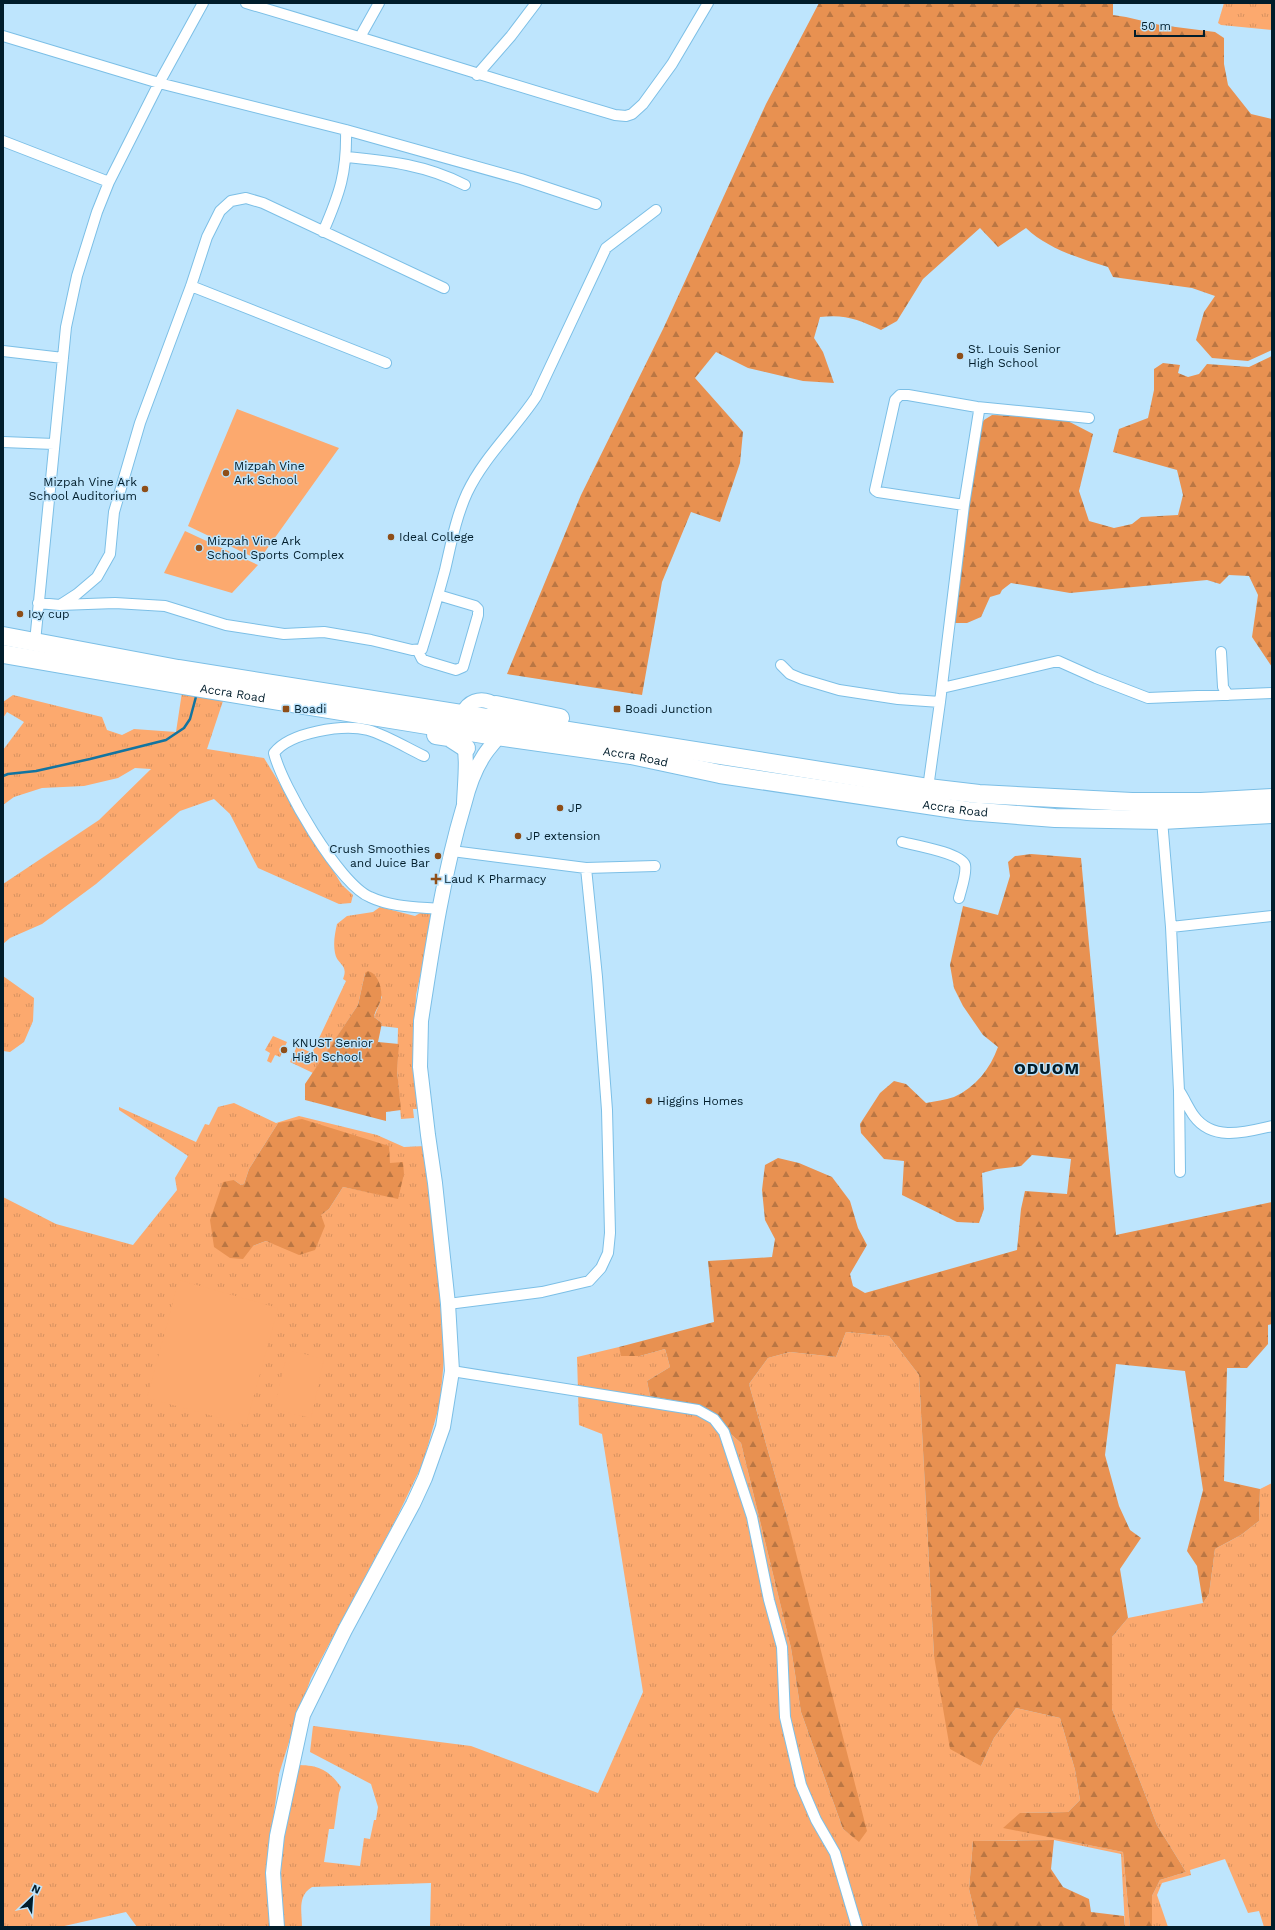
<svg xmlns="http://www.w3.org/2000/svg" width="1275" height="1930" font-family="'Work Sans',sans-serif">
	<defs>
		<pattern id="grass-tufts" width="24" height="20" patternUnits="userSpaceOnUse"><rect width="24" height="20" fill="#fca96e"/><path d="M3 7l-1-3M5 7V3M7 7l1-3M15 17l-1-3M17 17v-4M19 17l1-3" fill="none" stroke="#d6915f"/></pattern>
		<pattern id="forest-firs" width="22" height="20" patternUnits="userSpaceOnUse"><rect width="22" height="20" fill="#e89151"/><path d="M5 1l3.5 6h-7zM16 11l3.5 6h-7z" fill="#ba7643"/></pattern>
	</defs>
	<rect width="100%" height="100%" fill="#bee5fd"/>
	<path fill="url(#grass-tufts)" fill-rule="evenodd" d="M 1224,3 L 1272,3 L 1272,30 L 1221,25 L 1218,23 Z
		M 182,692 L 223,701 L 207,749 L 264,758 L 342,885 L 353,895 L 351,903 L 339,904 L 258,868 L 230,814 L 214,799 L 180,811 L 96,884 L 42,924 L 10,938 L 3,944 L 3,884 L 99,820 L 151,769 L 135,768 L 118,778 L 84,786 L 42,788 L 14,797 L 3,805 L 3,750 L 24,722 L 7,712 L 3,718 L 3,702 L 13,695 L 102,717 L 107,730 L 122,735 L 134,729 L 176,732 Z
		M 380,907 L 415,916 L 425,910 L 434,913 L 416,995 L 414,1051 L 420,1109 L 413,1109 L 414,1118 L 401,1119 L 397,1070 L 398,1028 L 381,1026 L 382,1023 L 374,1017 L 382,997 L 365,973 L 358,1005 L 313,1073 L 290,1062 L 297,1046 L 312,1053 L 346,981 L 343,979 C 349,964 337,965 335,953 C 333,943 335,933 337,924 L 347,916 L 373,912 Z
		M 3,976 L 34,998 L 33,1021 L 24,1042 L 10,1052 L 3,1051 Z
		M 273,1036 L 287,1042 L 280,1057 L 275,1055 L 271,1063 L 267,1061 L 270,1053 L 265,1050 Z
		M 234,1103 L 276,1123 L 299,1116 L 377,1135 L 404,1147 L 425,1146 L 439,1285 L 444,1359 L 440,1403 L 423,1463 L 395,1521 L 311,1678 L 294,1726 L 279,1774 L 273,1821 L 268,1872 L 271,1927 L 137,1927 L 126,1912 L 60,1927 L 3,1927 L 3,1197 L 56,1224 L 133,1245 L 177,1190 L 175,1178 L 188,1156 L 119,1110 L 119,1107 L 196,1142 L 205,1124 L 209,1125 L 218,1107 ZM 278,1123 L 389,1163 L 398,1198 L 343,1187 L 329,1209 L 278,1245 L 266,1241 L 253,1246 L 234,1180 L 241,1185 L 244,1184 L 249,1169 Z
		M 846,1332 L 889,1336 L 919,1375 L 934,1656 L 981,1766 L 994,1738 L 1016,1708 L 1060,1718 L 1075,1770 L 1080,1800 L 1068,1812 L 1020,1813 L 1069,1841 L 1123,1852 L 1130,1927 L 1125,1927 L 1121,1854 L 1054,1840 L 973,1841 L 969,1889 L 978,1927 L 430,1927 L 431,1883 L 312,1887 C 297,1896 302,1912 302,1927 L 282,1927 L 281,1859 L 296,1765 C 318,1765 328,1769 341,1787 L 339,1793 L 334,1829 L 329,1829 L 324,1862 L 360,1866 L 364,1838 L 370,1839 L 374,1820 L 376,1820 L 378,1807 L 371,1784 L 310,1752 L 313,1726 L 471,1746 L 598,1793 L 643,1692 L 602,1434 L 579,1425 L 577,1357 L 619,1347 L 622,1356 L 640,1356 L 665,1349 L 670,1367 L 647,1381 L 650,1396 L 698,1405 L 741,1443 L 791,1648 L 801,1712 L 843,1829 L 859,1841 L 786,1514 L 749,1384 L 768,1358 L 790,1352 L 836,1357 Z
		M 1272,1483 L 1272,1927 L 1264,1927 L 1259,1911 L 1248,1913 L 1225,1859 L 1190,1870 L 1191,1875 L 1162,1883 L 1157,1895 L 1168,1927 L 1152,1927 L 1152,1896 L 1160,1880 L 1186,1872 L 1157,1825 L 1112,1709 L 1112,1637 L 1128,1618 L 1203,1603 L 1209,1594 L 1215,1549 L 1241,1535 L 1259,1521 L 1260,1489 Z"/>
	<path fill="url(#forest-firs)" d="M 819,3 L 1113,3 L 1113,15 L 1126,17 L 1160,25 L 1215,32 L 1224,38 L 1224,64 L 1228,85 L 1251,114 L 1272,119 L 1272,350 L 1248,361 L 1212,358 L 1196,340 L 1204,312 L 1215,296 L 1192,288 L 1113,277 L 1108,267 C 1079,258 1048,249 1026,228 L 998,247 L 980,228 L 923,279 L 897,321 L 881,330 C 859,320 846,314 820,317 L 814,338 L 823,352 L 834,383 L 803,381 L 748,368 L 716,352 L 695,378 L 743,432 L 740,463 L 720,522 L 691,512 L 662,582 L 642,695 L 507,674 L 581,495 L 664,327 L 766,104 Z
		M 1272,356 L 1272,667 L 1252,637 L 1258,595 L 1249,576 L 1229,575 L 1220,584 L 1207,580 L 1070,593 L 1011,583 L 1002,590 L 1000,594 L 990,597 L 981,617 L 967,623 L 955,623 L 954,614 L 979,428 L 984,420 L 992,415 L 1062,418 L 1093,434 L 1079,491 L 1089,521 L 1114,528 L 1132,524 L 1141,517 L 1178,515 L 1183,495 L 1177,470 L 1113,452 L 1119,429 L 1148,418 L 1154,390 L 1154,369 L 1163,363 L 1180,365 L 1178,373 L 1188,377 L 1199,374 L 1207,364 L 1249,367 Z
		M 1031,854 L 1081,858 L 1116,1235 L 1272,1202 L 1272,1324 L 1268,1325 L 1268,1344 L 1247,1368 L 1227,1368 L 1224,1481 L 1260,1489 L 1259,1521 L 1241,1535 L 1215,1549 L 1209,1594 L 1203,1603 L 1197,1566 L 1187,1551 L 1203,1490 L 1185,1371 L 1116,1364 L 1105,1455 L 1119,1506 L 1130,1530 L 1141,1538 L 1120,1569 L 1128,1618 L 1112,1637 L 1112,1709 L 1157,1825 L 1186,1872 L 1160,1880 L 1152,1896 L 1152,1927 L 1130,1927 L 1123,1852 L 1003,1828 L 1020,1813 L 1068,1812 L 1080,1800 L 1075,1770 L 1060,1718 L 1016,1708 L 994,1738 L 981,1766 L 950,1749 L 934,1656 L 919,1375 L 889,1336 L 846,1332 L 836,1357 L 790,1352 L 768,1358 L 749,1384 L 786,1514 L 867,1831 L 859,1842 L 843,1829 L 801,1712 L 791,1648 L 741,1443 L 698,1405 L 650,1396 L 647,1381 L 670,1367 L 665,1349 L 640,1356 L 621,1356 L 619,1347 L 714,1322 L 708,1261 L 772,1257 L 775,1239 L 765,1220 L 762,1190 L 765,1165 L 778,1158 L 799,1163 L 832,1177 L 850,1201 L 858,1228 L 867,1245 L 850,1274 L 853,1286 L 865,1293 L 1017,1250 L 1021,1209 L 1025,1191 L 1067,1194 L 1071,1159 L 1032,1155 L 1021,1166 L 997,1169 L 982,1173 L 984,1209 L 979,1223 L 957,1222 L 902,1195 L 904,1161 L 884,1159 L 861,1133 L 860,1124 L 880,1093 L 894,1081 L 906,1084 L 926,1103 C 935,1101 945,1100 954,1097 C 976,1087 990,1069 998,1047 L 983,1035 L 963,1006 L 954,988 L 950,965 L 963,906 L 998,915 L 1010,876 L 1008,862 L 1015,856 Z
		M 368,971 C 378,973 383,990 381,999 C 380,1005 375,1010 374,1017 L 382,1023 L 378,1042 L 399,1044 L 397,1070 L 401,1110 L 386,1112 L 386,1121 L 305,1100 L 305,1084 L 358,1005 L 365,973 Z
		M 302,1119 L 389,1146 L 390,1163 L 403,1162 L 404,1174 L 398,1199 L 343,1187 L 329,1209 L 321,1215 L 325,1226 L 315,1250 L 299,1255 L 266,1241 L 253,1246 L 243,1259 L 230,1258 L 214,1247 L 210,1220 L 223,1182 L 234,1180 L 241,1185 L 244,1184 L 249,1169 L 278,1123 Z
		M 1054,1840 L 1051,1869 L 1063,1887 L 1089,1899 L 1091,1912 L 1124,1916 L 1125,1927 L 978,1927 L 969,1889 L 973,1841 Z"/>
	<path fill="#fca96e" d="M 237,409 L 339,448 L 259,560 L 188,526 Z
		M 185,531 L 258,565 L 232,593 L 164,573 Z
		M 179,1280 L 278,1308 L 246,1425 L 147,1398 Z
		M 288,1350 L 324,1359 L 311,1418 L 274,1409 Z"/>
	<g fill="none" stroke-linecap="round" stroke-linejoin="round">
		<path stroke="#1274a0" stroke-width="2.5" d="M 3,776 L 8,774 L 36,771 L 90,759 L 166,740 L 184,728 L 190,719 L 197,693"/>
		<defs>
			<path id="street" d="M 246,3 C 369,39 492,79 615,115 L 626,116 L 632,114 L 643,104 L 672,64 L 708,3
				M 3,36 L 159,83 L 346,130 L 521,179 L 596,204
				M 360,37 L 379,3
				M 477,75 L 511,36 L 536,3
				M 3,141 L 109,182
				M 347,157 C 389,161 426,165 465,185
				M 323,232 C 340,193 347,172 346,130
				M 191,286 L 386,363
				M 3,351 L 63,358
				M 3,442 L 54,444
				M 964,505 L 878,492 L 875,490 L 895,400 L 900,395 L 908,395 L 977,407 L 1089,418
				M 38,603 L 60,605 L 77,594 L 97,577 L 110,554 L 114,512 L 140,423 L 191,286 L 207,237 L 220,211 L 231,201 L 246,198 L 263,203 L 444,288
				M 60,605 L 115,603 L 165,606 L 226,625 L 284,634 L 324,632 L 371,640 L 412,650 L 422,649 C 430,623 438,596 445,570 C 451,544 456,517 467,493 C 484,457 514,430 536,397 L 606,248 L 656,210
				M 35,642 L 66,327 L 77,276 L 97,212 L 109,182 L 159,83 L 203,3
				M 418,651 L 422,659 L 426,661 L 456,670 L 463,667 L 478,615 L 478,609 L 475,606 L 438,595
				M 1221,652 L 1223,687 L 1228,695
				M 781,665 L 790,674 L 802,679 L 839,690 L 898,699 L 940,702
				M 942,688 L 1058,661 L 1096,678 L 1148,698 L 1272,693
				M 424,756 C 407,748 386,735 368,730 C 343,724 290,732 274,753 C 282,786 339,884 370,897 C 391,907 416,907 439,909
				M 928,788 L 940,702 L 964,505 L 979,411 L 977,407
				M 1162,820 L 1171,927 L 1179,1091 L 1180,1172
				M 902,842 C 914,845 961,853 965,865 C 967,874 961,889 959,898
				M 452,851 L 586,868 L 655,866
				M 1171,927 L 1272,916
				M 1180,1092 C 1185,1100 1189,1109 1194,1116 C 1213,1142 1246,1132 1272,1126
				M 448,1304 L 542,1292 L 589,1281 L 601,1268 L 608,1253 L 610,1233 L 607,1110 L 597,977 L 586,868
				M 452,1371 L 698,1410 L 714,1419 L 724,1432 L 752,1517 L 769,1600 L 782,1647 L 785,1717 L 801,1785 L 816,1820 L 835,1853 L 857,1927"/>
			<path id="secondary" d="M 277,1927 L 273,1873 L 277,1836 L 303,1715 L 345,1630 L 413,1504 L 425,1478 L 443,1427 L 452,1371 L 448,1304 L 435,1183 L 428,1135 L 420,1067 L 421,1021 C 432,949 443,875 464,805 C 468,789 474,771 483,757 C 490,745 499,740 502,727 C 508,702 474,689 463,713 C 460,720 462,727 463,734 C 468,758 465,780 464,803"/>
			<g id="highway">
				<path d="M 3,636 L 178,669 L 928,788 L 979,794 L 1132,802 L 1201,802 L 1272,798"/>
				<path id="s1" d="M 3,654 L 194,687 L 483,734 L 631,755 L 720,774 L 968,811 L 1055,818 L 1162,820 L 1272,814"/>
				<path d="M 496,705 L 560,718"/>
				<path d="M 436,735 L 449,737 L 466,748"/>
			</g>
		</defs>
		<use href="#street" stroke="#7cbfe6" stroke-width="12"/>
		<use href="#secondary" stroke="#7cbfe6" stroke-width="16"/>
		<use href="#highway" stroke="#7cbfe6" stroke-width="20"/>
		<use href="#street" stroke="#fff" stroke-width="10"/>
		<use href="#secondary" stroke="#fff" stroke-width="14"/>
		<use href="#highway" stroke="#fff" stroke-width="18"/>
	</g>
	<g fill="#8e4e18" stroke="#bee5fd" stroke-width="1.5">
		<circle cx="960" cy="356" r="4"/>
		<circle cx="226" cy="473" r="4"/>
		<circle cx="145" cy="489" r="4"/>
		<circle cx="391" cy="537" r="4"/>
		<circle cx="199" cy="548" r="4"/>
		<circle cx="20" cy="614" r="4"/>
		<rect x="282" y="705" width="8" height="8" rx="2"/>
		<rect x="613" y="705" width="8" height="8" rx="2"/>
		<circle cx="560" cy="808" r="4"/>
		<circle cx="518" cy="836" r="4"/>
		<circle cx="438" cy="856" r="4"/>
		<path d="M434 873h4v4h4v4h-4v4h-4v-4h-4v-4h4z"/>
		<circle cx="284" cy="1050" r="4"/>
		<circle cx="649" cy="1101" r="4"/>
	</g>
	<g text-anchor="middle" stroke-width="3" stroke-linejoin="round" paint-order="stroke">
		<g font-size="12" fill="#011d2b" stroke="#bee5fd" text-anchor="start">
			<text x="968" y="353">St. Louis Senior<tspan x="968" dy="14">High School</tspan></text>
			<text x="234" y="470">Mizpah Vine<tspan x="234" dy="14">Ark School</tspan></text>
			<text x="137" y="486" text-anchor="end">Mizpah Vine Ark<tspan x="137" dy="14">School Auditorium</tspan></text>
			<text x="399" y="541">Ideal College</text>
			<text x="207" y="545">Mizpah Vine Ark<tspan x="207" dy="14">School Sports Complex</tspan></text>
			<text x="28" y="618">Icy cup</text>
			<text x="294" y="713">Boadi</text>
			<text x="625" y="713">Boadi Junction</text>
			<text x="568" y="812">JP</text>
			<text x="526" y="840">JP extension</text>
			<text x="430" y="853" text-anchor="end">Crush Smoothies<tspan x="430" dy="14">and Juice Bar</tspan></text>
			<text x="444" y="883">Laud K Pharmacy</text>
			<text x="292" y="1047">KNUST Senior<tspan x="292" dy="14">High School</tspan></text>
			<text x="657" y="1105">Higgins Homes</text>
		</g>
		<g font-size="12" fill="#011d2b" stroke="#bee5fd">
			<text dy="4" stroke="none"><textPath href="#s1" startOffset="233">Accra Road</textPath></text>
			<text dy="4" stroke="none"><textPath href="#s1" startOffset="641">Accra Road</textPath></text>
			<text dy="4" stroke="none"><textPath href="#s1" startOffset="965">Accra Road</textPath></text>
		</g>
		<g font-size="16" font-weight="bold" letter-spacing="1" fill="#011d2b" stroke="#bee5fd">
			<text x="1047" y="1074">ODUOM</text>
		</g>
	</g>
	<rect width="1275" height="1930" fill="none" stroke="#011d2b" stroke-width="8"/>
	<g transform="translate(32 1898) rotate(25)" stroke="#bee5fd" stroke-width="3" paint-order="stroke">
	<path d="M0-3L7 15L0 10L-7 15Z" fill="#011d2b"/>
	<text y="-6" font-size="11" font-weight="bold" text-anchor="middle" fill="#011d2b">N</text>
	</g>
	<path d="M1135 30v6h69v-6" fill="none" stroke="#011d2b" stroke-width="2"/>
	<text x="1141" y="30" font-size="12" fill="#011d2b" stroke="#bee5fd" stroke-width="3" paint-order="stroke">50 m</text>
</svg>
